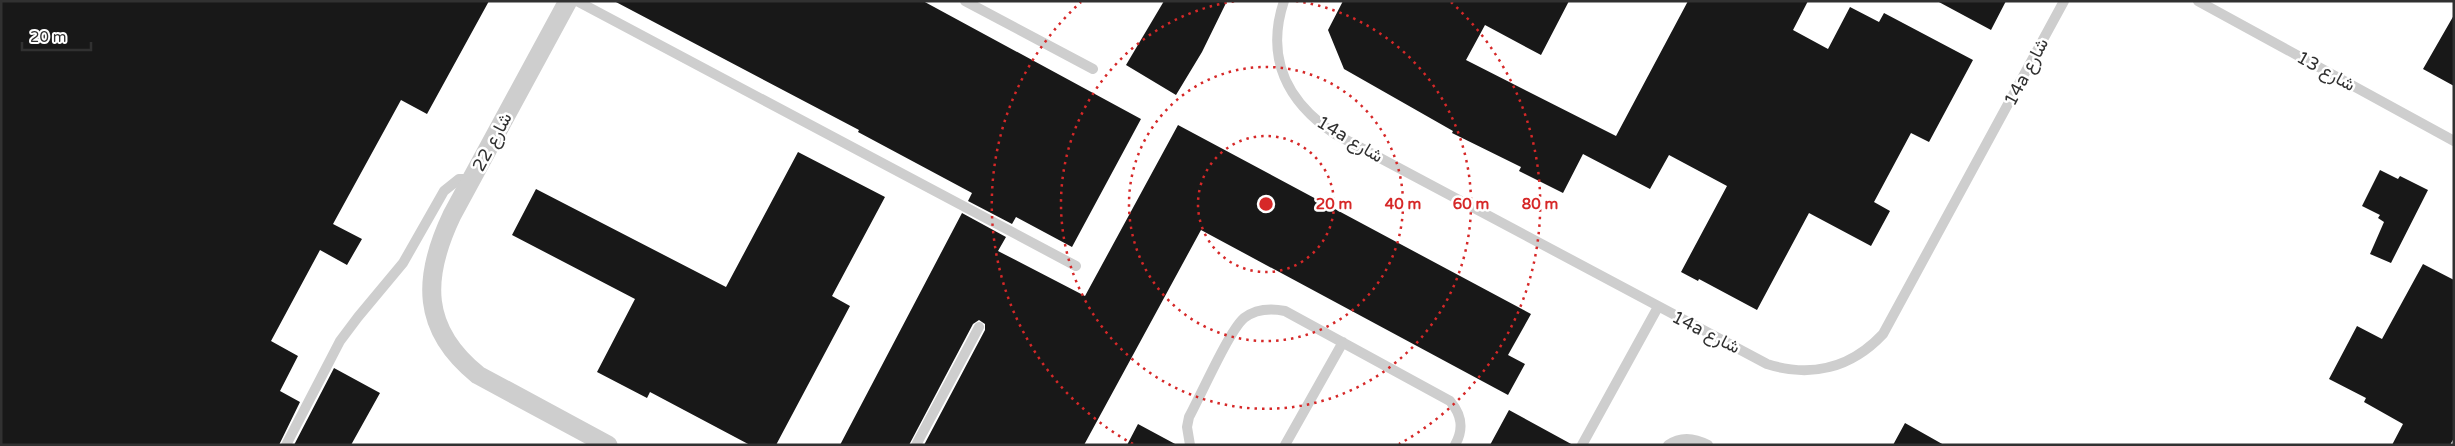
<svg xmlns="http://www.w3.org/2000/svg" width="2455" height="446" font-family="'Varela Round',Vazirmatn,sans-serif">
	<rect width="100%" height="100%" fill="#fff"/>
	<path fill="#181818" d="M 1,1 L 489,1 L 427,114 L 401,100 L 333,224 L 362,239 L 347,265 L 320,250 L 271,341 L 298,356 L 280,391 L 300,402 L 279,445 L 1,445 Z
		M 614,1 L 923,1 L 1141,119 L 1072,247 L 1016,217 L 1012,224 L 968,201 L 972,193 L 858,132 L 859,130 Z
		M 1164,1 L 1227,1 L 1202,52 L 1176,95 L 1126,65 Z
		M 1343,1 L 1569,1 L 1541,55 L 1485,25 L 1466,60 L 1616,136 L 1688,1 L 1808,1 L 1793,30 L 1828,49 L 1850,7 L 1879,22 L 1884,13 L 1973,60 L 1929,142 L 1911,133 L 1874,202 L 1890,211 L 1871,246 L 1809,213 L 1757,310 L 1699,279 L 1698,281 L 1681,272 L 1727,186 L 1669,155 L 1650,189 L 1583,154 L 1563,193 L 1519,171 L 1521,167 L 1452,133 L 1453,131 L 1344,69 L 1328,30 Z
		M 1937,1 L 2006,1 L 1991,30 Z
		M 2454,15 L 2454,86 L 2423,69 Z
		M 1178,125 L 1531,314 L 1508,355 L 1525,364 L 1508,395 L 1201,230 L 1084,445 L 924,445 L 985,330 L 985,324 L 979,320 L 973,324 L 909,445 L 840,445 L 962,213 L 1006,237 L 998,251 L 1085,296 Z
		M 798,152 L 885,197 L 832,296 L 850,306 L 776,445 L 750,445 L 650,392 L 647,398 L 597,372 L 635,299 L 512,235 L 536,189 L 726,287 Z
		M 2380,170 L 2398,179 L 2400,176 L 2428,190 L 2391,263 L 2370,254 L 2384,222 L 2378,218 L 2380,215 L 2362,206 Z
		M 2423,264 L 2454,280 L 2454,438 L 2450,445 L 2392,445 L 2403,424 L 2364,402 L 2366,398 L 2329,379 L 2357,326 L 2382,339 Z
		M 334,368 L 380,393 L 351,445 L 294,445 Z
		M 1509,410 L 1573,445 L 1490,445 Z
		M 1905,423 L 1944,445 L 1893,445 Z
		M 1138,424 L 1177,445 L 1127,445 Z"/>
	<g fill="none" stroke-linecap="round" stroke-linejoin="round">
		<path stroke="#cecece" stroke-width="10" d="M 577,1 L 1076,266
			M 965,1 L 1093,69
			M 1284,1 C 1265,58 1287,102 1335,134 L 1767,364 C 1811,378 1851,368 1883,334 L 2064,1
			M 2198,1 L 2454,141
			M 286,445 L 340,341 L 358,317 L 403,263 L 444,191 L 459,179 L 471,179
			M 916,445 L 979,327
			M 1190,445 L 1187,427 L 1189,417 C 1201,395 1229,331 1244,318 C 1256,309 1270,308 1285,311 L 1450,401 C 1462,415 1464,429 1455,445
			M 1285,445 L 1343,342
			M 1582,445 L 1658,307
			M 1668,445 C 1681,436 1695,438 1708,445"/>
		<path stroke="#cecece" stroke-width="19" d="M 568,1 L 452,215 C 422,278 421,329 478,375 L 608,445"/>
	</g>
	<g fill="none" stroke="#d62828" stroke-width="2.5" stroke-dasharray="2.5 5">
		<circle cx="1266" cy="204" r="68"/>
		<circle cx="1266" cy="204" r="137"/>
		<path d="M1296 1A205 205 0 1 1 1236 1"/>
		<path d="M1133 444A274 274 0 0 1 1081 2M1451 2A274 274 0 0 1 1399 444"/>
	</g>
	<g text-anchor="middle" stroke-width="5" stroke-linejoin="round" paint-order="stroke">
		<g font-size="18" fill="#313131" stroke="#fff">
			<text transform="translate(2326 71) rotate(29)" y="6">شارع 13</text>
			<text transform="translate(2026 72) rotate(-62)" y="6">14a شارع</text>
			<text transform="translate(1350 139) rotate(31)" y="6">14a شارع</text>
			<text transform="translate(492 142) rotate(-62)" y="6">شارع 22</text>
			<text transform="translate(1706 332) rotate(27)" y="6">14a شارع</text>
		</g>
	</g>
	<circle cx="1266" cy="204" r="8" fill="#d62828" stroke="#fff" stroke-width="2.5"/>
	<g font-size="15" text-anchor="middle" font-weight="bold" fill="#d62828" stroke="#fff" stroke-width="5" stroke-linejoin="round" paint-order="stroke">
		<text x="1334" y="209">20 m</text>
		<text x="1403" y="209">40 m</text>
		<text x="1471" y="209">60 m</text>
		<text x="1540" y="209">80 m</text>
	</g>
	<rect width="2455" height="446" fill="none" stroke="#313131" stroke-width="5"/>
	<path d="M22 42v8h69v-8" fill="none" stroke="#313131" stroke-width="2.5"/>
	<text x="30" y="42" font-size="15" fill="#313131" stroke="#ffffff" stroke-width="4" paint-order="stroke">20 m</text>
</svg>
